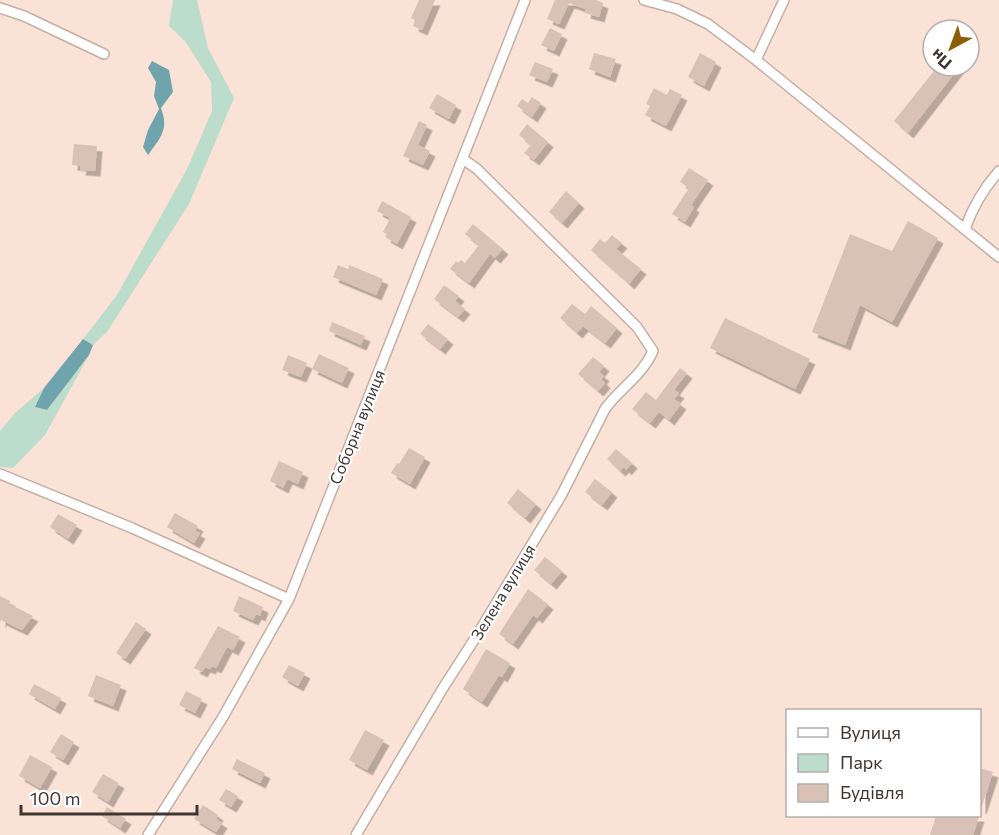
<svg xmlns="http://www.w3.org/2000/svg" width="999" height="835" font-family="Commissioner,sans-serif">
	<defs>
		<filter id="shadow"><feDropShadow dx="5.5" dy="5.5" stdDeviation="0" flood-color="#0004"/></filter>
	</defs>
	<rect width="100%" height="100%" fill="#fbe2d6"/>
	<path fill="#bcddcb" d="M 173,0 L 197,0 L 208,48 L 234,98 L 189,204 L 107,332 L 93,345 L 83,339 L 117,295 L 187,169 L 212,111 L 211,82 L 185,41 L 169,26 Z
		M 89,355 L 45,435 L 13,468 L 0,467 L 0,431 L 15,413 L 44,388 L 35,407 L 47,410 Z"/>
	<path fill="#6fa4ac" d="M 152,61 L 169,70 L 173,92 L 161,108 C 169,130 161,137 148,155 L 143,147 L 148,130 L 159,109 L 154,96 L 156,82 L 148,68 Z
		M 83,339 L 93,345 L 89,355 L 47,410 L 35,407 L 44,388 Z"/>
	<path fill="#d9c1b6" filter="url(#shadow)" d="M 419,0 L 435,0 L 422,30 L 413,26 L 415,20 L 411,18 Z
		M 555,0 L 596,0 L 603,3 L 599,17 L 585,13 L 586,9 L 569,3 L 559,24 L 547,19 Z
		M 550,28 L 562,34 L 554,51 L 541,45 Z
		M 594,53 L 616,59 L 610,77 L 589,69 Z
		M 700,53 L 716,62 L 704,86 L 688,77 Z
		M 535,62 L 553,69 L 547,82 L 529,75 Z
		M 938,66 L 960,66 L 908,133 L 894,121 Z
		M 654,88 L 667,95 L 670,89 L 682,95 L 666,126 L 645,115 L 650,106 L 646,104 Z
		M 437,94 L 456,105 L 449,119 L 429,108 Z
		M 532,97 L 541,103 L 532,117 L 517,106 L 522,99 L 528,103 Z
		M 419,121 L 427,125 L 418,145 L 430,151 L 423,165 L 403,156 Z
		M 527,124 L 548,142 L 534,160 L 524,153 L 531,145 L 519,135 Z
		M 74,144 L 97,146 L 95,171 L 80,170 L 81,166 L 72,165 Z
		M 689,168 L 708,180 L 691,205 L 694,207 L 685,222 L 672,214 L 689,188 L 680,182 Z
		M 566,191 L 579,203 L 562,223 L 549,212 Z
		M 382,201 L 411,217 L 397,244 L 385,237 L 387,234 L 383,232 L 390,218 L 377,211 Z
		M 908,221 L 938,238 L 892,322 L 860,305 L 845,345 L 812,332 L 850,234 L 892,251 Z
		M 473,224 L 503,249 L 495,258 L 490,254 L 469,283 L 450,269 L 456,261 L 458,263 L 461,260 L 465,263 L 479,245 L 465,234 Z
		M 612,235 L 622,243 L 616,249 L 641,269 L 629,284 L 591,250 L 600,239 L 605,243 Z
		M 338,265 L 348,269 L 349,265 L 383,279 L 376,295 L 333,277 Z
		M 444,285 L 459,296 L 455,301 L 465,309 L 458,317 L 434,299 Z
		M 572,304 L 585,314 L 591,306 L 617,328 L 605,343 L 583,326 L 577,333 L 560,318 Z
		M 725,318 L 810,359 L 795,389 L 710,348 Z
		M 332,322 L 365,336 L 361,345 L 329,331 Z
		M 428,324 L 448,339 L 440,349 L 420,334 Z
		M 319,354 L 349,368 L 342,383 L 312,369 Z
		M 288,355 L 307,363 L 301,377 L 282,370 Z
		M 593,357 L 604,366 L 599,372 L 604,376 L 601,379 L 605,383 L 598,391 L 578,374 Z
		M 680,368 L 687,373 L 674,390 L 679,393 L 674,399 L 681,404 L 669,420 L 659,412 L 650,423 L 632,409 L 646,392 L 656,400 Z
		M 409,448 L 425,457 L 410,484 L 391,473 L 397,463 L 399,464 Z
		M 616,449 L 632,463 L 626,470 L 624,467 L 620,471 L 607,459 Z
		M 279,461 L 303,472 L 298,484 L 287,479 L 283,488 L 270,481 Z
		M 595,479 L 612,492 L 602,505 L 585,492 Z
		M 518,489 L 536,504 L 525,518 L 507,503 Z
		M 175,513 L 198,526 L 195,531 L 200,533 L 194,543 L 167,527 Z
		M 58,514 L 77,525 L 68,539 L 50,527 Z
		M 545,557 L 562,571 L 551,584 L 534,570 Z
		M 528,589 L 548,604 L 537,618 L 533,615 L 513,644 L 499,634 Z
		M 0,596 L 10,601 L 9,604 L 33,616 L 22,630 L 1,620 L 0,623 Z
		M 239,596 L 263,607 L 260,616 L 256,614 L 253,620 L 233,611 Z
		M 136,622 L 146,629 L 125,659 L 116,653 Z
		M 218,626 L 240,637 L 233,650 L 227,647 L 216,668 L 212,666 L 210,669 L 205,667 L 202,672 L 194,668 Z
		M 486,649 L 510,663 L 502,677 L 499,675 L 482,702 L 463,689 Z
		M 289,665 L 305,673 L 298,686 L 282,677 Z
		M 96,675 L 121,685 L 113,706 L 88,696 Z
		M 34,684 L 61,698 L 55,709 L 29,694 Z
		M 186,691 L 202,699 L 195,713 L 179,705 Z
		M 365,730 L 384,740 L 367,770 L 349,760 Z
		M 61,734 L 74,742 L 63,760 L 50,752 Z
		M 30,755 L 52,767 L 40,788 L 19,776 Z
		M 237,759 L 265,773 L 260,783 L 232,769 Z
		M 980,768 L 993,772 L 981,809 L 980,808 Z
		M 103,774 L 119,783 L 108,802 L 92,792 Z
		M 226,789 L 238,796 L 231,807 L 219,800 Z
		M 203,805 L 218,815 L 216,819 L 222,823 L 216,832 L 194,819 Z
		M 107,807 L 126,819 L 120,828 L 102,816 Z
		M 936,816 L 979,816 L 973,835 L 930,835 Z"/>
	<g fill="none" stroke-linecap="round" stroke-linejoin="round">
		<defs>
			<path id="minor" d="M 644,0 L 677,9 L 708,24 L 756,60 L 999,257
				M 0,8 L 24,16 L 104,54
				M 756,60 L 784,0
				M 965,229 C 973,206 983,189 999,171
				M 0,474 L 132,528 L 289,599
				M 148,835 L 223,717 L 289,599 L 525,0
				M 356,835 L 443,688 L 474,640 L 561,496 L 605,409 C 620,388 642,376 653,351 L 637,327 L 477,169 L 463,159"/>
		</defs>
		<use href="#minor" stroke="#c5aea2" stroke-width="12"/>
		<use href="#minor" stroke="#fff" stroke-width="9"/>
	</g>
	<g text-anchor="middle" stroke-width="4.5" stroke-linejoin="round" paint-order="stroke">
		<g font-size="16" fill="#403632" stroke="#fff">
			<text transform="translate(357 427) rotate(-68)" y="6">Соборна вулиця</text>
			<text transform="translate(503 592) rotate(-59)" y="6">Зелена вулиця</text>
		</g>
	</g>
	<rect x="786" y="709" width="195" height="108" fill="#ffffff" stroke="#b3afad" stroke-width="1.5"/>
	<rect x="798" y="728" width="30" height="9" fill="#ffffff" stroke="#b3afad" stroke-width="1.5"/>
	<text x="840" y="739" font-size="18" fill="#403632">Вулиця</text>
	<rect x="798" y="754" width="30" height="18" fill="#bcddcb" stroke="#b3afad" stroke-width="1.5"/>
	<text x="840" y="769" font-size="18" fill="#403632">Парк</text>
	<rect x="798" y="784" width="30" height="18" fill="#d9c1b6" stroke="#b3afad" stroke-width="1.5"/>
	<text x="840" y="799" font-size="18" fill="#403632">Будівля</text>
	<g transform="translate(951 48) rotate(221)"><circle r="28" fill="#ffffff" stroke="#b3afad" stroke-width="1.5"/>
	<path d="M0-4.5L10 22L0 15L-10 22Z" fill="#8d5e05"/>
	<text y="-9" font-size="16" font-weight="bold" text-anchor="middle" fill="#403632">Пн</text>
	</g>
	<path d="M21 805v9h176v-9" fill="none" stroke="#403632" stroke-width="3"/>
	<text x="30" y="805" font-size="18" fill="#403632" stroke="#ffffff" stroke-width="4.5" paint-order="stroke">100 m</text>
</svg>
